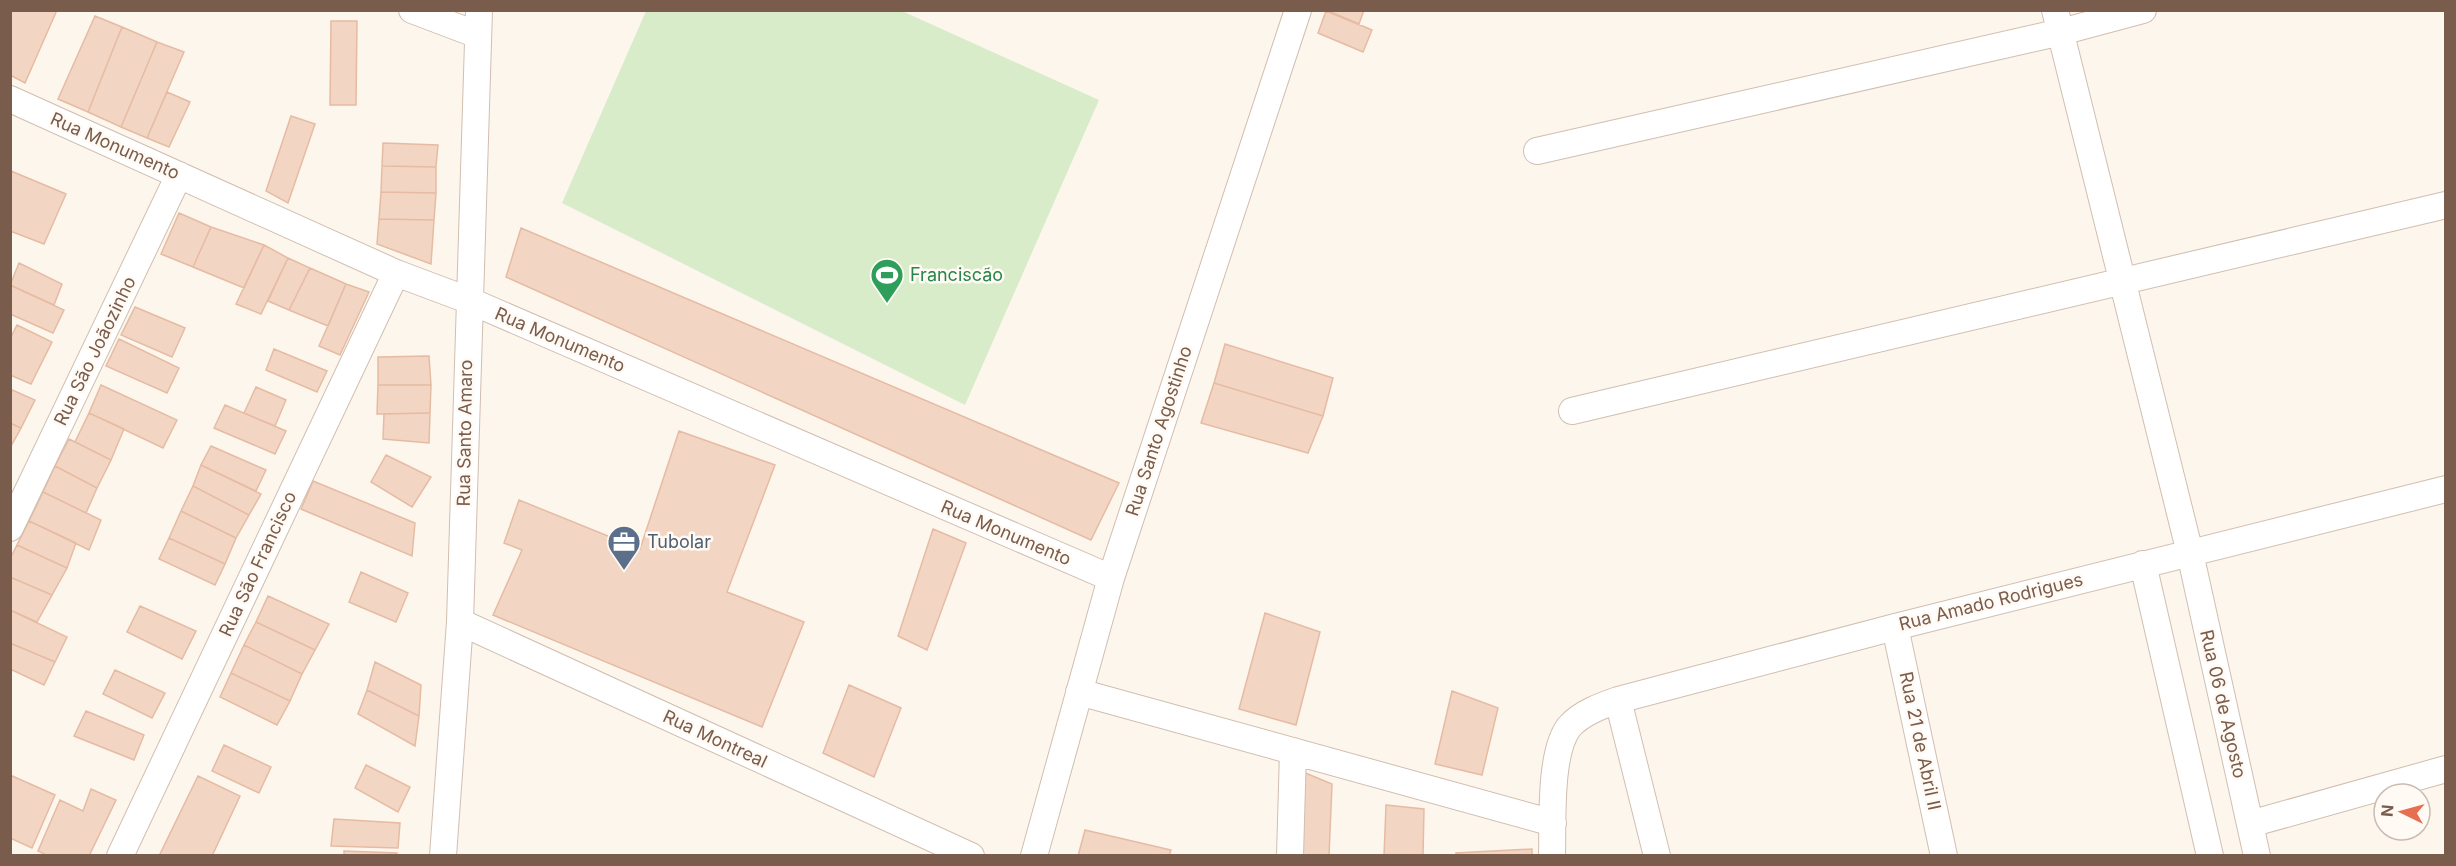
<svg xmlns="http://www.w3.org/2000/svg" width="2456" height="866" font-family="Inter,sans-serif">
	<rect width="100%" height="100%" fill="#fdf6ec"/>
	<path fill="#d8ecc9" d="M 646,11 L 902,11 L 1099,100 L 965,405 L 562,203 Z"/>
	<path fill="#f3d5c3" stroke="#e6bba3" stroke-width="1.5" d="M 10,10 L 57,10 L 25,83 L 10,75 Z
		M 1326,10 L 1364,10 L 1359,24 Z
		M 1326,11 L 1372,30 L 1363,52 L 1318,33 Z
		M 95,16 L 122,27 L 88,112 L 58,99 Z
		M 331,21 L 357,21 L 356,105 L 330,105 Z
		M 122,27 L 157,42 L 121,127 L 88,112 Z
		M 157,42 L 184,52 L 147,138 L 121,127 Z
		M 167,92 L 190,102 L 169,147 L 147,138 Z
		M 291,116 L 315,124 L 288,203 L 266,191 Z
		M 383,143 L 438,145 L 436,167 L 382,166 Z
		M 382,166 L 436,167 L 436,193 L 381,192 Z
		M 11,171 L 66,194 L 44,244 L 10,231 Z
		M 381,192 L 436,193 L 434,220 L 379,219 Z
		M 179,213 L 211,227 L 193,267 L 161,254 Z
		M 379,219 L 434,220 L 431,264 L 377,244 Z
		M 211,227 L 264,245 L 244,288 L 193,267 Z
		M 521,228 L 1119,483 L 1091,540 L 506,277 Z
		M 264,245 L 288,258 L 261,314 L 236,304 Z
		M 288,258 L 310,268 L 289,310 L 268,301 Z
		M 19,263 L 62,284 L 54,305 L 10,285 Z
		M 310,268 L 346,284 L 328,326 L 289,310 Z
		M 346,284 L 369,292 L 340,355 L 319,346 Z
		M 10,285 L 64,310 L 53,333 L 10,314 Z
		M 135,307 L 185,328 L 172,357 L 121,335 Z
		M 17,325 L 52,342 L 31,384 L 10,375 L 10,339 Z
		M 119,339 L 179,368 L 167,393 L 106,366 Z
		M 1225,344 L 1333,378 L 1323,416 L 1214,383 Z
		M 274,349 L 327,371 L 317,392 L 266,370 Z
		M 429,356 L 431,385 L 378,385 L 378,357 Z
		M 1214,383 L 1323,416 L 1308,453 L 1201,423 Z
		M 101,385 L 177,420 L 163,448 L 89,413 Z
		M 378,385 L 431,385 L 430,413 L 377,414 Z
		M 256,387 L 286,400 L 275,426 L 244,413 Z
		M 10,389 L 35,400 L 21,428 L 10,423 Z
		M 225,405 L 286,431 L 275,454 L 214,428 Z
		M 89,413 L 124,429 L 111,460 L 75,442 Z
		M 430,413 L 429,443 L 383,439 L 384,414 Z
		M 10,423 L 21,428 L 10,448 Z
		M 679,431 L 775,465 L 727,592 L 804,622 L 762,727 L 493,615 L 522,550 L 504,543 L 519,500 L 640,549 Z
		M 69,439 L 111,460 L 97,488 L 55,466 Z
		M 211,446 L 266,470 L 256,491 L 201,465 Z
		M 386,455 L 431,477 L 412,507 L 371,482 Z
		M 201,465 L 261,494 L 249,515 L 193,486 Z
		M 55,466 L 97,488 L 86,513 L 43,492 Z
		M 313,481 L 415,523 L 412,556 L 301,509 Z
		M 193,486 L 249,515 L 236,538 L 181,511 Z
		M 43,492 L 101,520 L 89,550 L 29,521 Z
		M 181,511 L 236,538 L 225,564 L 169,538 Z
		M 29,521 L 76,543 L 67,568 L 17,545 Z
		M 933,529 L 966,543 L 927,650 L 898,636 Z
		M 169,538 L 225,564 L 215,585 L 159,559 Z
		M 17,545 L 67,568 L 52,595 L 10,577 L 10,559 Z
		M 361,572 L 408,593 L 396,622 L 349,602 Z
		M 10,577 L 52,595 L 37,622 L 10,610 Z
		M 268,596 L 329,624 L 315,650 L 256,622 Z
		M 140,606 L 196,631 L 182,659 L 127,632 Z
		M 10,610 L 67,637 L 55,662 L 10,643 Z
		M 1265,613 L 1320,632 L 1296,725 L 1239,709 Z
		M 256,622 L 315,650 L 302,674 L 244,645 Z
		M 10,643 L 55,662 L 44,685 L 10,669 Z
		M 244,645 L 302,674 L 290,701 L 231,673 Z
		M 375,662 L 421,685 L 419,716 L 367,690 Z
		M 115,670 L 165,693 L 152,718 L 103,694 Z
		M 231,673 L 290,701 L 277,725 L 220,697 Z
		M 849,685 L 901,708 L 874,777 L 823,753 Z
		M 367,690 L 419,716 L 415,746 L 358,714 Z
		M 1452,691 L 1498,708 L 1482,775 L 1435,764 Z
		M 86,711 L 144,735 L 134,760 L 74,736 Z
		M 224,745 L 271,767 L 259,793 L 212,771 Z
		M 366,765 L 410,787 L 398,812 L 355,788 Z
		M 1303,772 L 1332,784 L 1329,856 L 1301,856 Z
		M 10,775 L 55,795 L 32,848 L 10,838 Z
		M 198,776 L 240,796 L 212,856 L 159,856 Z
		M 91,789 L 116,800 L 89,856 L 48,856 L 38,851 L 60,800 L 83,811 Z
		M 1386,805 L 1424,809 L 1423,856 L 1384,856 Z
		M 334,819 L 400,823 L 398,848 L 331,846 Z
		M 1085,830 L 1171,850 L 1169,856 L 1078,856 Z
		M 1532,849 L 1532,856 L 1456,856 L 1456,853 Z
		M 344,851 L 397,853 L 396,856 L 344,856 Z"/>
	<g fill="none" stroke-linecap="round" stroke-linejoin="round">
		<defs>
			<path id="street" d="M 412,10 L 478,35
				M 2055,10 L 2190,553 L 2257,856
				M 10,99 L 396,273 L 468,300 L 1111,578
				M 1537,151 L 2061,32 L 2143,10
				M 1572,411 L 2446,205
				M 10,528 L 179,175
				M 2143,564 L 2210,856
				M 460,622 L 971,856
				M 1895,627 L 1944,856
				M 1079,692 L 1553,823
				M 1618,700 L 1657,856
				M 2250,824 L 2446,769
				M 120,856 L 396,273
				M 443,856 L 460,622 L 479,10
				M 1034,856 L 1111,578 L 1298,10
				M 1290,856 L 1293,751
				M 1552,856 C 1553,823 1549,753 1569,727 C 1581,713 1601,706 1618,700 L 1895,627 L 2446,489"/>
		</defs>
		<use href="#street" stroke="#d1beb0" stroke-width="28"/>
		<use href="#street" stroke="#fff" stroke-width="26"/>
	</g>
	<defs>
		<symbol id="stadium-pin" viewBox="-11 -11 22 30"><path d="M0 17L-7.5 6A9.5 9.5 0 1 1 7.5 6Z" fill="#2e9e5b" stroke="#fffaf3"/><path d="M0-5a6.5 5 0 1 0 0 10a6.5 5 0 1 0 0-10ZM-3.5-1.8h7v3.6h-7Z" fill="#fff"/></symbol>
		<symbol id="office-pin" viewBox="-11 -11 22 30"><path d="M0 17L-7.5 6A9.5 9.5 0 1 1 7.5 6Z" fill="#5c6f8a" stroke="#fffaf3"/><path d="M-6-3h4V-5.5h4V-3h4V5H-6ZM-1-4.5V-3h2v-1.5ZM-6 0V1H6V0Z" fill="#fff"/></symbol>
	</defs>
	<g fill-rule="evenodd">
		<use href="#stadium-pin" x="868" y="256" width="38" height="52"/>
		<use href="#office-pin" x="605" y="523" width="38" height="52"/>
	</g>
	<g text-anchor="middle" stroke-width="5" stroke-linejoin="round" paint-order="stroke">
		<g font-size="18" fill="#7a5c4d" stroke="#fffaf3">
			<text transform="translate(115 146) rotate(24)" y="6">Rua Monumento</text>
			<text transform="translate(560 340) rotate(23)" y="6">Rua Monumento</text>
			<text transform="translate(95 351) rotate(-64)" y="6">Rua São Joãozinho</text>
			<text transform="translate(1159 431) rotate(-72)" y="6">Rua Santo Agostinho</text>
			<text transform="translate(465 433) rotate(-89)" y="6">Rua Santo Amaro</text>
			<text transform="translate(1006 533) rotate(23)" y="6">Rua Monumento</text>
			<text transform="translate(258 564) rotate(-65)" y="6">Rua São Francisco</text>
			<text transform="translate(1991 602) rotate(-14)" y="6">Rua Amado Rodrigues</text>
			<text transform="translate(2223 704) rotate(77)" y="6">Rua 06 de Agosto</text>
			<text transform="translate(715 739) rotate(25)" y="6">Rua Montreal</text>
			<text transform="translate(1920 741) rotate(78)" y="6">Rua 21 de Abril II</text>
		</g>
		<g font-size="18" fill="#27864d" stroke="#fffaf3" text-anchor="start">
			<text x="910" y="281">Franciscão</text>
		</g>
		<g font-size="18" fill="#4e5e75" stroke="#fffaf3" text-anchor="start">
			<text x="647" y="548">Tubolar</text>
		</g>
	</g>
	<rect width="2456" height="866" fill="none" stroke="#7a5c4d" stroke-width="24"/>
	<g transform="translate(2402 812) rotate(275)"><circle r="28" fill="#fffaf3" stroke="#cabbb1" stroke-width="1.5"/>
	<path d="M0-4.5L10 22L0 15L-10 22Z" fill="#e76f51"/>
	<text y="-9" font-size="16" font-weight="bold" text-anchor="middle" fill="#7a5c4d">N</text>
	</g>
</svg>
